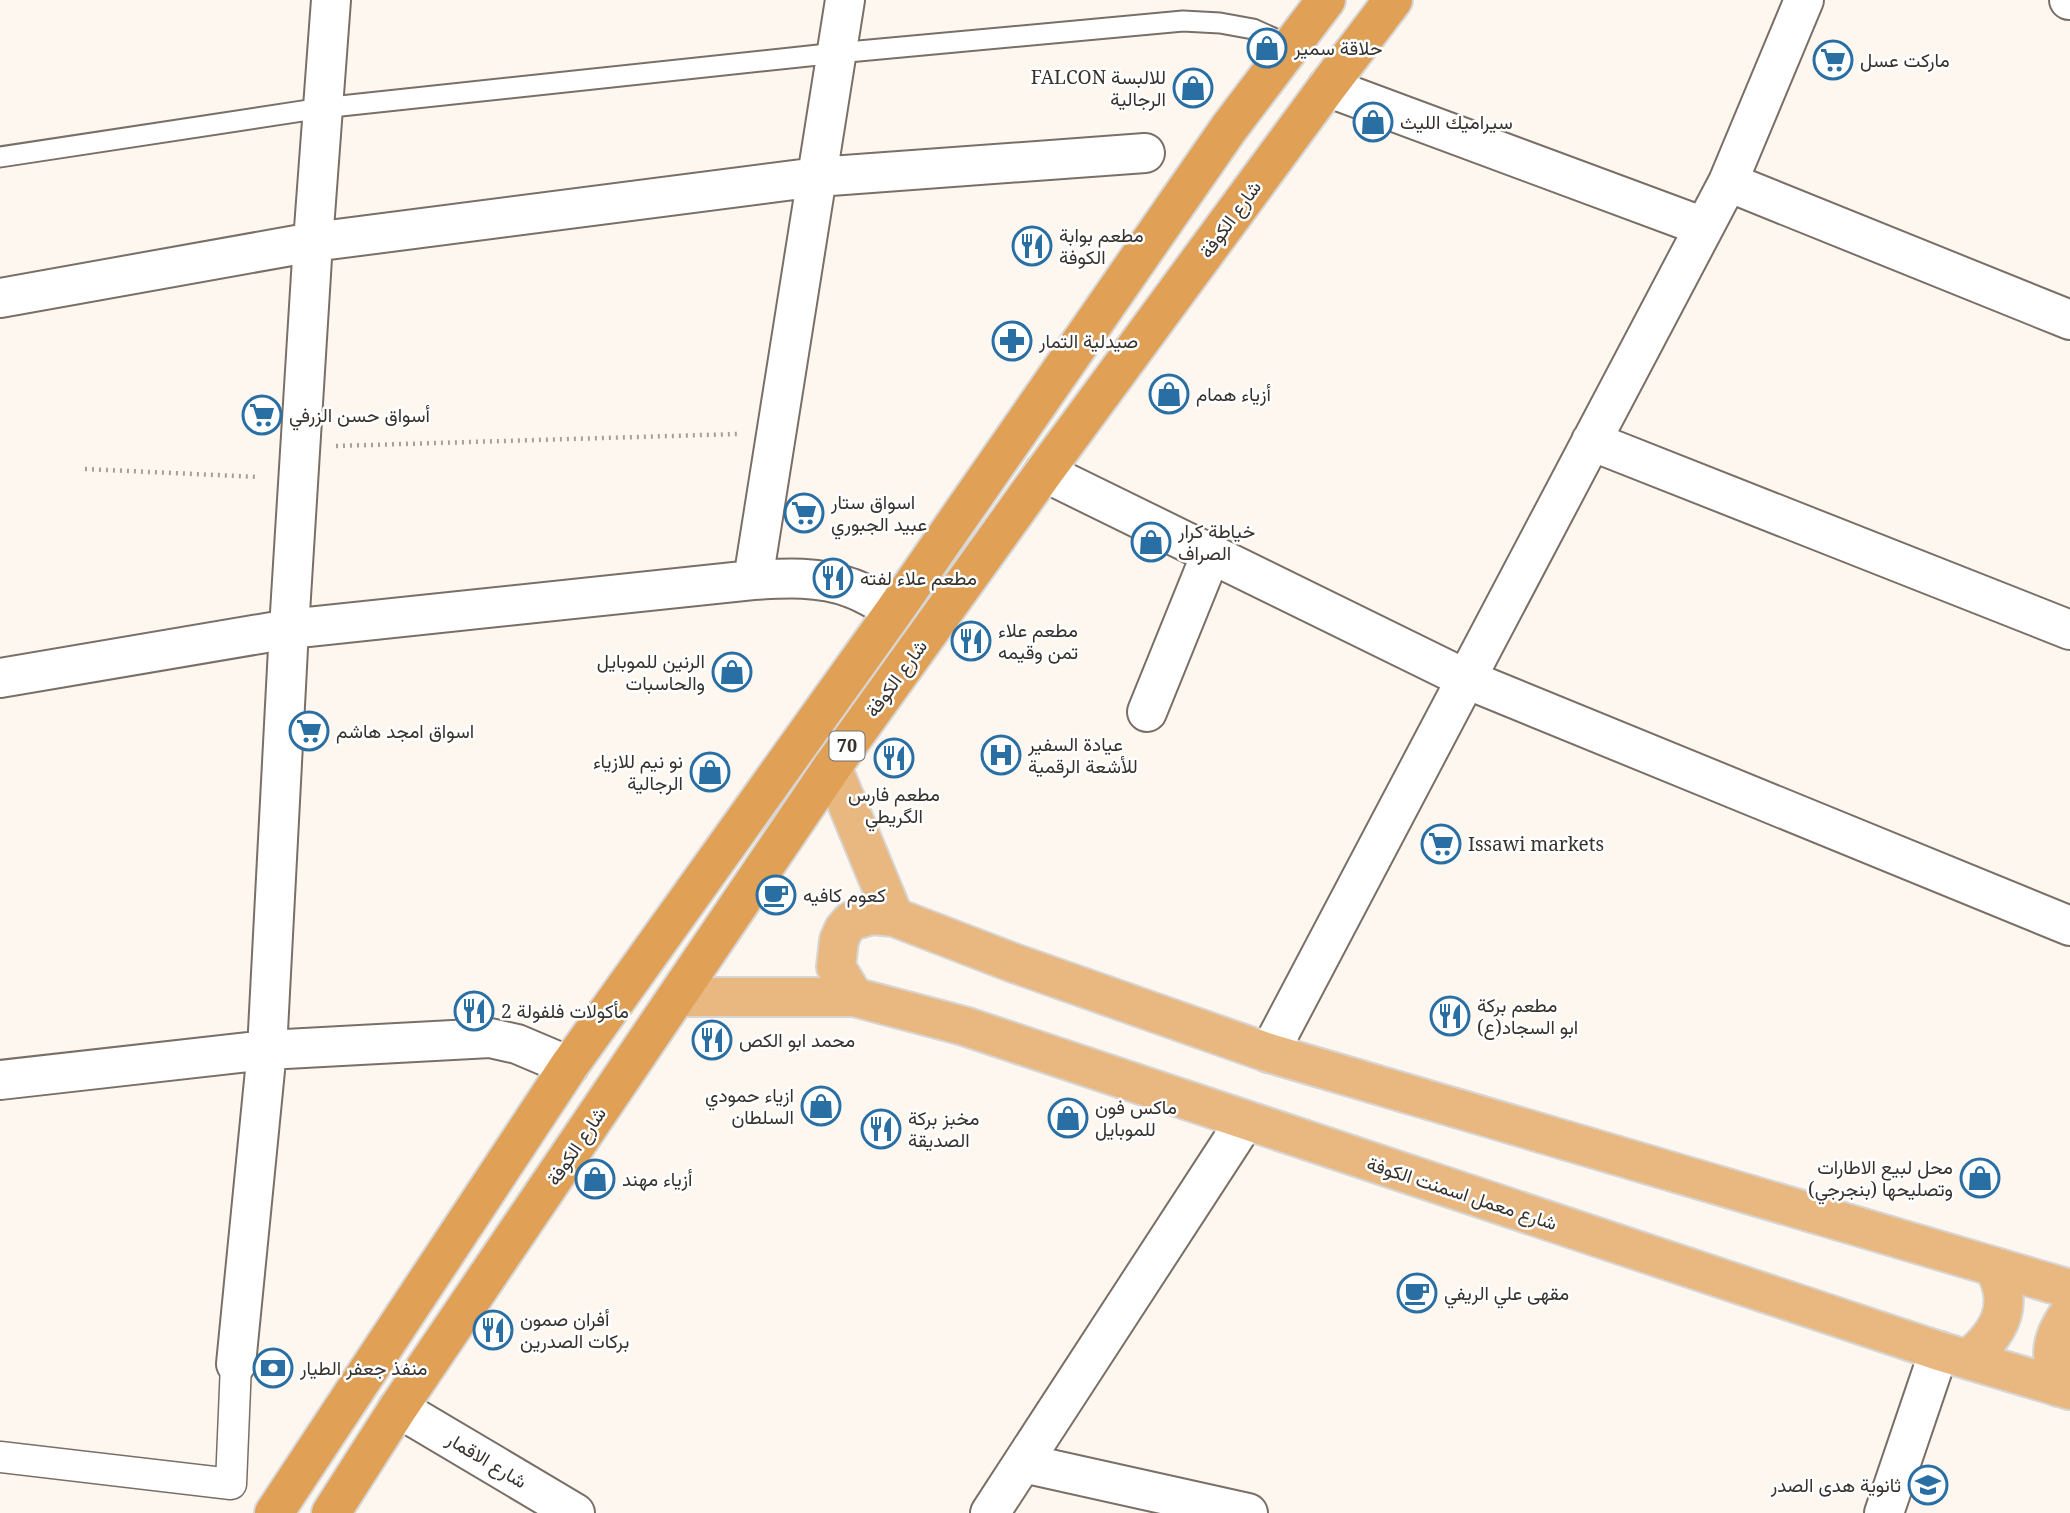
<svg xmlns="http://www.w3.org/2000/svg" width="2070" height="1513" font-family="'Noto Serif',Vazirmatn,serif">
	<rect width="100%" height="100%" fill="#fef7f0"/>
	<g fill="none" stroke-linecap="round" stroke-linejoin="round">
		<defs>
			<path id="service" d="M 0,157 L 322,108 L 837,53 L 1183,21 L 1220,23 L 1253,29 L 1291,46"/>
			<path id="pedestrian" d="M 0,1457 L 231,1484 L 236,1364"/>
			<path id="minor" d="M 2069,0 L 2070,0
				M 1327,87 L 1704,227
				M 1728,182 L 2070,320
				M 0,298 L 313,242 L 817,177 L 1145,153
				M 1591,441 L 2070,630
				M 1044,472 L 1466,679 L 2070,926
				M 753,580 L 845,0
				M 0,678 L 289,629 L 753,580 C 785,578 820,576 851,588 C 866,593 880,603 895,610
				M 1147,712 L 1211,554
				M 1269,1053 L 1728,182 L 1804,0
				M 0,1080 L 267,1050 L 490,1038 L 517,1044 L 569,1066
				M 236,1364 L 267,1050 L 289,629 L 313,242 L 331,0
				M 398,1408 L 575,1513
				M 1023,1463 L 1248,1513
				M 990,1513 L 1245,1121
				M 1884,1513 L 1939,1351"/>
			<path id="primary" d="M 832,767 L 894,917
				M 677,997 L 854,997 L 964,1026 L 1939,1351 L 2070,1390
				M 854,997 L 836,967 L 839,940 L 844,929 L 851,921 L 872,915 L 894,917 L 1011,962 L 1269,1053 L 2070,1289
				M 1968,1359 C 1999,1334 2016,1305 1993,1266
				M 2058,1387 C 2050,1355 2050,1339 2070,1312"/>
			<path id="trunk" d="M 274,1513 L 569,1066 L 895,610 L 1229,128 L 1326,0
				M 331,1513 L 398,1408 L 832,767 L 1044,472 L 1327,87 L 1393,0"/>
		</defs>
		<use href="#service" stroke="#7a6f66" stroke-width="23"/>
		<use href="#pedestrian" stroke="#7a6f66" stroke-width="33"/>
		<use href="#minor" stroke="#7a6f66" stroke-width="42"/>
		<use href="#primary" stroke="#d7d6d5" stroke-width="42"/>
		<use href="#trunk" stroke="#d7d6d5" stroke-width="42"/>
		<path stroke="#a6a09a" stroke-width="4.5" stroke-dasharray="2 5" stroke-linecap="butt" d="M 336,446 L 737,434
			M 85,469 L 259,477"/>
		<use href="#service" stroke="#fff" stroke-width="19"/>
		<use href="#pedestrian" stroke="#fff" stroke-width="30"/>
		<use href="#minor" stroke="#fff" stroke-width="38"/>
		<use href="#primary" stroke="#e8b880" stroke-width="38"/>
		<use href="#trunk" stroke="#e0a056" stroke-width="38"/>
	</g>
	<defs>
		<symbol id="shop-ring" viewBox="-11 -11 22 22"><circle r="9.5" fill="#fff" stroke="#2a6fa4" stroke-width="1.5"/><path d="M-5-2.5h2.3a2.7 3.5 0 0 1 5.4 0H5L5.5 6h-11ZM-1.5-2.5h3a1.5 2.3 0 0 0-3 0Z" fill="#2a6fa4"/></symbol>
		<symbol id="supermarket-ring" viewBox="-11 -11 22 22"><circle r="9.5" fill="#fff" stroke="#2a6fa4" stroke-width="1.5"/><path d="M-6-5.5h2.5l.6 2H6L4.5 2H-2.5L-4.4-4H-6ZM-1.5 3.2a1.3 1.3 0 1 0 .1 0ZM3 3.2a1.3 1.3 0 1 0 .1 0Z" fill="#2a6fa4"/></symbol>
		<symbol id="restaurant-ring" viewBox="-11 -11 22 22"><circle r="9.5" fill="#fff" stroke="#2a6fa4" stroke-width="1.5"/><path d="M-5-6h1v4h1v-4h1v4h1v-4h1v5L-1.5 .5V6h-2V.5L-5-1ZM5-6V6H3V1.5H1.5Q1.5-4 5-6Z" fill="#2a6fa4"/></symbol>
		<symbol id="pharmacy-ring" viewBox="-11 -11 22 22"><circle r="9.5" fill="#fff" stroke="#2a6fa4" stroke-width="1.5"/><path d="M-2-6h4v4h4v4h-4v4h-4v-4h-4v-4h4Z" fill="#2a6fa4"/></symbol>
		<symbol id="hospital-ring" viewBox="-11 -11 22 22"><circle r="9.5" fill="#fff" stroke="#2a6fa4" stroke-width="1.5"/><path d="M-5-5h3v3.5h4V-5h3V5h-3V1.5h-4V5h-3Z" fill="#2a6fa4"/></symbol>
		<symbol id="cafe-ring" viewBox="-11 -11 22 22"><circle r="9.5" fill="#fff" stroke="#2a6fa4" stroke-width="1.5"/><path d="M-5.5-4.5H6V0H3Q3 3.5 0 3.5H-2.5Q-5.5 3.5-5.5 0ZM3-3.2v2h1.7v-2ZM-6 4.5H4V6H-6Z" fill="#2a6fa4"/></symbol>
		<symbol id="bank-ring" viewBox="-11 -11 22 22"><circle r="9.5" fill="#fff" stroke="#2a6fa4" stroke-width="1.5"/><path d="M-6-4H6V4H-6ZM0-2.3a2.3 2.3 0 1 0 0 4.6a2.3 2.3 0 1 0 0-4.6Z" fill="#2a6fa4"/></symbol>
		<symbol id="school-ring" viewBox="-11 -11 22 22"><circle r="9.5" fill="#fff" stroke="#2a6fa4" stroke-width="1.5"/><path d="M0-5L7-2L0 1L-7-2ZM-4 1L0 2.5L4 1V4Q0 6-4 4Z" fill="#2a6fa4"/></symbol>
	</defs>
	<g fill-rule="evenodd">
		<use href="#shop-ring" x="1245" y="26" width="44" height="44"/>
		<use href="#supermarket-ring" x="1811" y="38" width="44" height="44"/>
		<use href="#shop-ring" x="1171" y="66" width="44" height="44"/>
		<use href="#shop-ring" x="1351" y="100" width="44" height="44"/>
		<use href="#restaurant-ring" x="1010" y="224" width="44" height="44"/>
		<use href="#pharmacy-ring" x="990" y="319" width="44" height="44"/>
		<use href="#shop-ring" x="1147" y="372" width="44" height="44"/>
		<use href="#supermarket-ring" x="240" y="393" width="44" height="44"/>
		<use href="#supermarket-ring" x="782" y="491" width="44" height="44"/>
		<use href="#shop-ring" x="1129" y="520" width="44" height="44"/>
		<use href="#restaurant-ring" x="811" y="556" width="44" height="44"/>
		<use href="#restaurant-ring" x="949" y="619" width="44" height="44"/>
		<use href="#shop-ring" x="710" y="650" width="44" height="44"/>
		<use href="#supermarket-ring" x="287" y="709" width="44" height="44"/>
		<use href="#hospital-ring" x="979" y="733" width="44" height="44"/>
		<use href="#restaurant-ring" x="872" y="736" width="44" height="44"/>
		<use href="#shop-ring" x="688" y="750" width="44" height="44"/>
		<use href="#supermarket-ring" x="1419" y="822" width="44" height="44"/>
		<use href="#cafe-ring" x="754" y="873" width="44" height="44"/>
		<use href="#restaurant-ring" x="452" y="989" width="44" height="44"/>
		<use href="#restaurant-ring" x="1428" y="994" width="44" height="44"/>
		<use href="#restaurant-ring" x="690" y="1018" width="44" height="44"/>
		<use href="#shop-ring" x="799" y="1084" width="44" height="44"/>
		<use href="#shop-ring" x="1046" y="1096" width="44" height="44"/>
		<use href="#restaurant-ring" x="859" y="1107" width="44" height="44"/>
		<use href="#shop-ring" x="1958" y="1156" width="44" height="44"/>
		<use href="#shop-ring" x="573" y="1157" width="44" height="44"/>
		<use href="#cafe-ring" x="1395" y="1271" width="44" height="44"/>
		<use href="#restaurant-ring" x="471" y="1308" width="44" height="44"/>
		<use href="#bank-ring" x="251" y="1346" width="44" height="44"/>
		<use href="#school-ring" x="1906" y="1463" width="44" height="44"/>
	</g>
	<g text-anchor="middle" stroke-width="5" stroke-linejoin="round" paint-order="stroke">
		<rect fill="#fff" stroke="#72706c" stroke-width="2" x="829.5" y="731.5" width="35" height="29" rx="5"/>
		<g font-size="18" font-weight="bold" fill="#36322d">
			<text x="847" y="752">70</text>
		</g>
		<g font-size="19" fill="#36322d" stroke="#fff" text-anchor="start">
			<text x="1294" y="55">حلاقة سمير</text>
			<text x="1860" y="67">ماركت عسل</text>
			<text x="1166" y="84" text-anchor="end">FALCON للالبسة<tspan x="1166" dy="22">الرجالية</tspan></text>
			<text x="1400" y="129">سيراميك الليث</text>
			<text x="1059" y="242">مطعم بوابة<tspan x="1059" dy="22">الكوفة</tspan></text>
			<text x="1039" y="348">صيدلية التمار</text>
			<text x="1196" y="401">أزياء همام</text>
			<text x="289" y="422">أسواق حسن الزرفي</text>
			<text x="831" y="509">اسواق ستار<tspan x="831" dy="22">عبيد الجبوري</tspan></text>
			<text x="1178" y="538">خياطة كرار<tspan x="1178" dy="22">الصراف</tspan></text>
			<text x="860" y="585">مطعم علاء لفته</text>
			<text x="998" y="637">مطعم علاء<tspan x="998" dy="22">تمن وقيمه</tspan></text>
			<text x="705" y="668" text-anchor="end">الرنين للموبايل<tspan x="705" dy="22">والحاسبات</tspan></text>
			<text x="336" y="738">اسواق امجد هاشم</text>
			<text x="1028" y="751">عيادة السفير<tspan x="1028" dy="22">للأشعة الرقمية</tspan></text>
			<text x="683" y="768" text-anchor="end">نو نيم للازياء<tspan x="683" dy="22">الرجالية</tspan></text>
			<text x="894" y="801" text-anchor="middle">مطعم فارس<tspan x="894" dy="22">الگريطي</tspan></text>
			<text x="1468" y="851">Issawi markets</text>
			<text x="803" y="902">كعوم كافيه</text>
			<text x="1477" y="1012">مطعم بركة<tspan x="1477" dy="22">ابو السجاد(ع)</tspan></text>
			<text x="501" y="1018">مأكولات فلفولة 2</text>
			<text x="739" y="1047">محمد ابو الكص</text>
			<text x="794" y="1102" text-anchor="end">ازياء حمودي<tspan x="794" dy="22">السلطان</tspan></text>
			<text x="1095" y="1114">ماكس فون<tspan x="1095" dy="22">للموبايل</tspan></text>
			<text x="908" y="1125">مخبز بركة<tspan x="908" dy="22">الصديقة</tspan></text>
			<text x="1953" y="1174" text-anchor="end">محل لبيع الاطارات<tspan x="1953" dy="22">وتصليحها (بنجرجي)</tspan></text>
			<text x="622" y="1186">أزياء مهند</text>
			<text x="1444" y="1300">مقهى علي الريفي</text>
			<text x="520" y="1326">أفران صمون<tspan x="520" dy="22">بركات الصدرين</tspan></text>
			<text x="300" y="1375">منفذ جعفر الطيار</text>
			<text x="1901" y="1492" text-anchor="end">ثانوية هدى الصدر</text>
		</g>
		<g font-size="19" fill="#36322d" stroke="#fff">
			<text transform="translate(1230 219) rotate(-54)" y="7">شارع الكوفة</text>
			<text transform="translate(896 678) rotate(-54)" y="7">شارع الكوفة</text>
			<text transform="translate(576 1146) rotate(-56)" y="7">شارع الكوفة</text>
			<text transform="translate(1462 1193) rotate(18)" y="7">شارع معمل اسمنت الكوفة</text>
			<text transform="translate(487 1460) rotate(31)" y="7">شارع الاقمار</text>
		</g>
	</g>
</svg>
